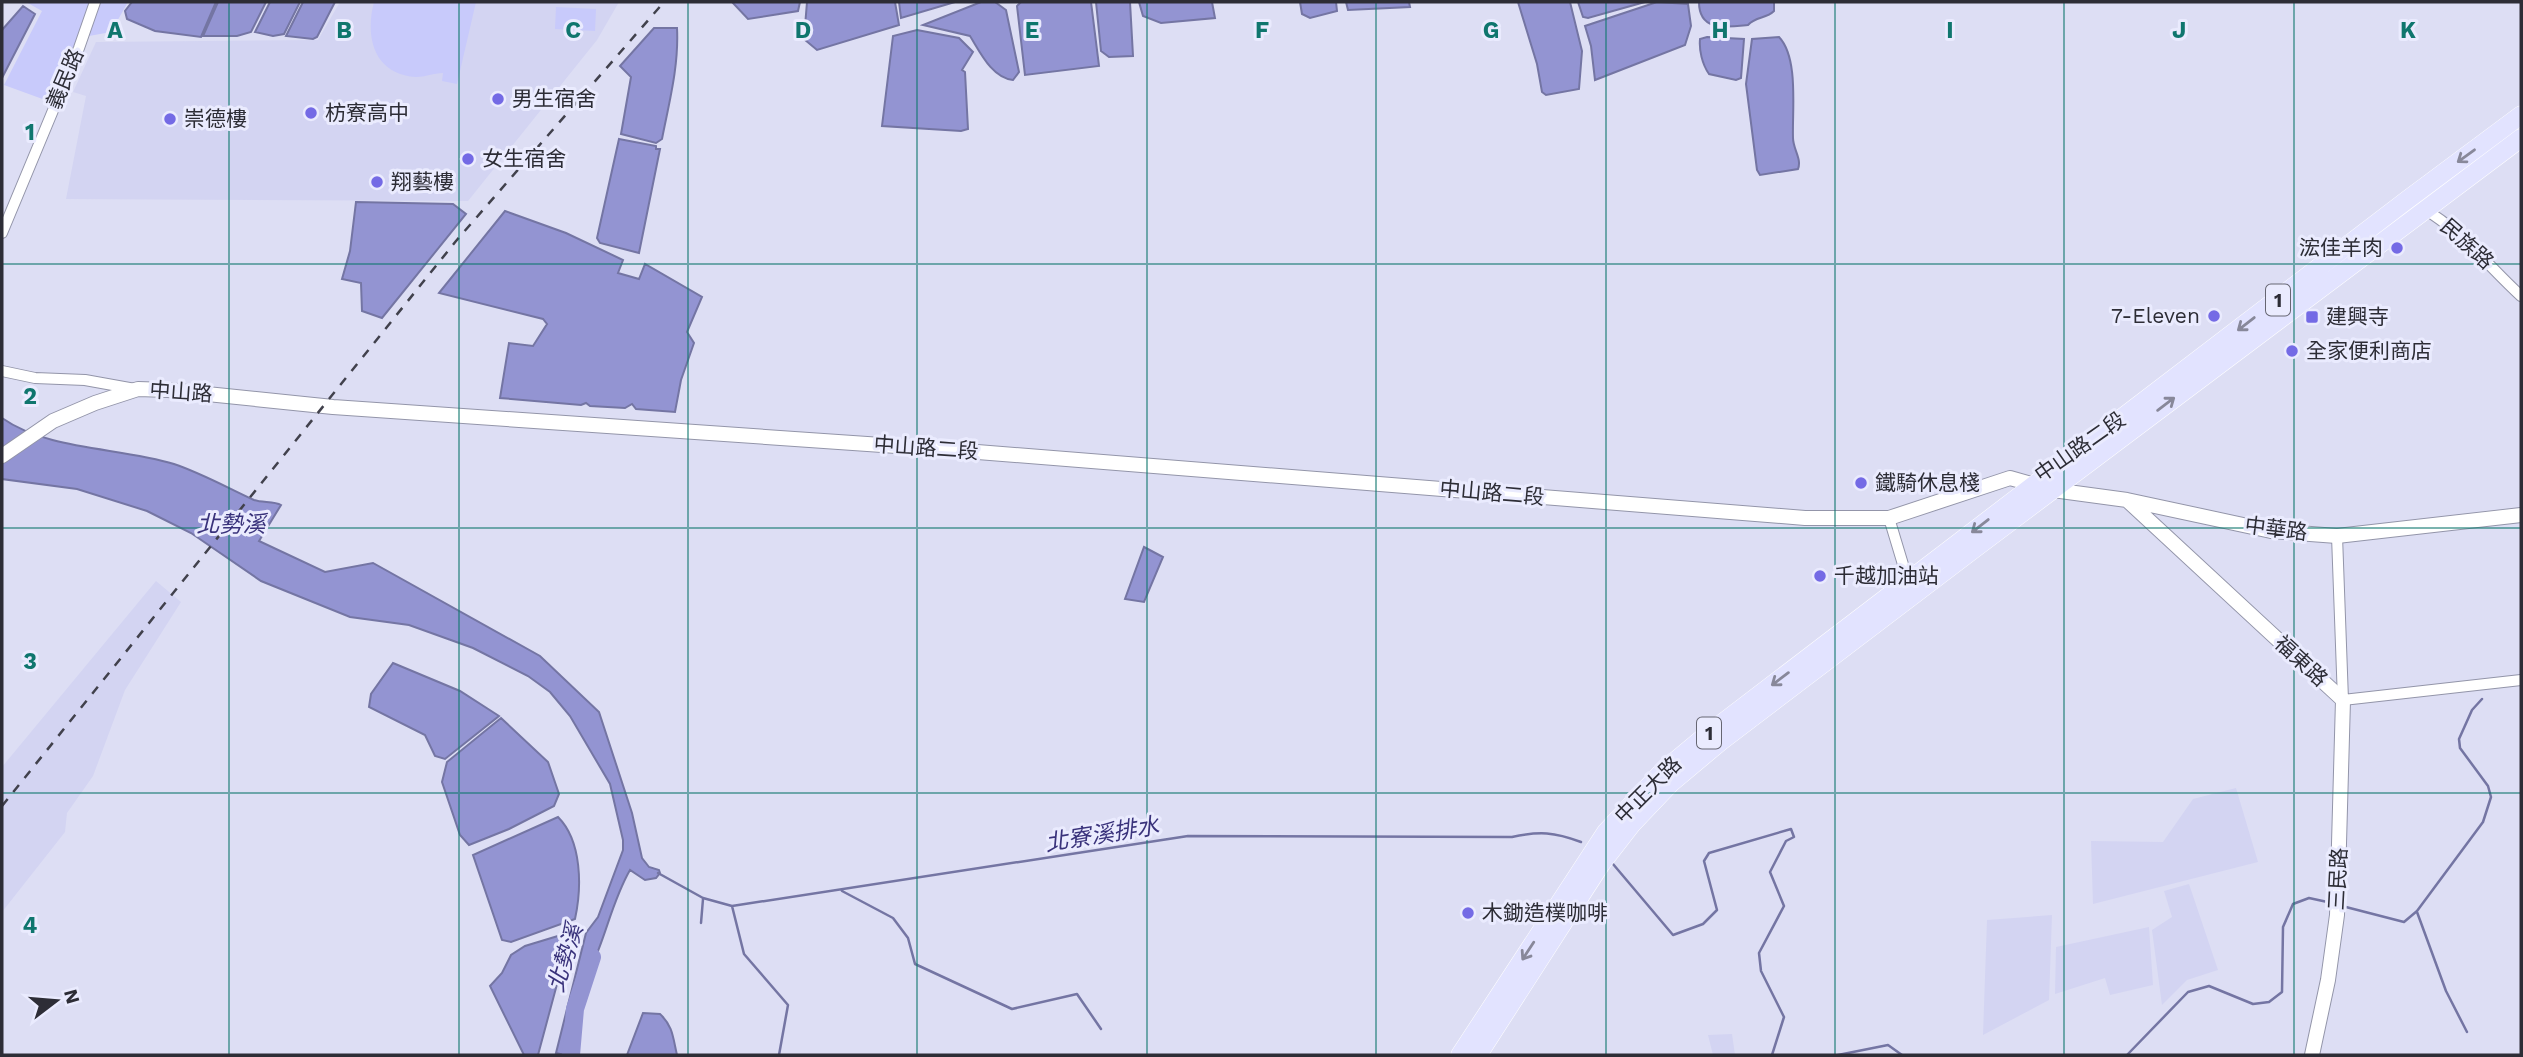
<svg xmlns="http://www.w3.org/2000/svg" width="2523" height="1057" font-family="'Work Sans','Noto Sans TC',sans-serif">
	<rect width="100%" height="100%" fill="#dddef4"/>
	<path fill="#d3d4f2" d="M 340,2 L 619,2 L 597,40 L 468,201 L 66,199 L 86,96 L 73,92 L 96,42 L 318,40 Z
		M 156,581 L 181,602 L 125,690 L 93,776 L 67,813 L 65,832 L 2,912 L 2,767 Z
		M 2236,788 L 2258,862 L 2093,904 L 2091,841 L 2163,842 L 2193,799 Z
		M 2189,884 L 2218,970 L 2187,980 L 2162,1005 L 2152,930 L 2172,917 L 2164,891 Z
		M 2052,915 L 2049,1000 L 1983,1035 L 1987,920 Z
		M 2149,927 L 2153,985 L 2110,995 L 2105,978 L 2055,994 L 2056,947 Z
		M 1732,1034 L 1735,1055 L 1713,1055 L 1708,1035 Z"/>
	<path fill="#c8cafb" d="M 26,2 L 128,2 L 111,32 L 89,36 L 59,105 L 4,85 L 42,11 Z
		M 374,2 L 476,2 L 457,84 L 442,81 L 443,73 C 434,73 425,77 416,77 C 373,74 365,36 374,2 Z
		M 556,7 L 596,9 L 595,31 L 555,29 Z"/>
	<path fill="#9394d2" stroke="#7475a3" stroke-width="2" d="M 132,2 L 216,2 L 201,37 L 155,31 L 127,19 L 125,11 Z
		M 218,2 L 266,2 L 251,32 L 237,36 L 203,36 Z
		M 270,2 L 300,2 L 284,34 L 273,36 L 255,32 Z
		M 303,2 L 335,2 L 317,37 L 313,39 L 286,36 Z
		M 732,2 L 800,2 L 798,11 L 748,19 Z
		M 807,2 L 895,2 L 899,25 L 817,50 L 804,39 Z
		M 899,2 L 955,2 L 901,18 Z
		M 981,2 L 995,2 L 1006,10 L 1019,72 L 1013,80 C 992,78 980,52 970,36 L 923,25 Z
		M 1021,2 L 1091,2 L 1099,66 L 1025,75 L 1017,6 Z
		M 1096,2 L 1130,2 L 1133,56 L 1109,57 L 1101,51 Z
		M 1139,2 L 1212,2 L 1215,18 L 1161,23 L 1143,16 Z
		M 1300,2 L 1336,2 L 1337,11 L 1310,18 L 1302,14 Z
		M 1346,2 L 1409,2 L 1410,7 L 1348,10 Z
		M 1518,2 L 1570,2 L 1582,51 L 1579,89 L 1546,95 L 1542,92 L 1537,64 Z
		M 1578,2 L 1645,2 L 1588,18 L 1583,17 Z
		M 1657,2 L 1688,4 L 1691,26 L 1685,45 L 1595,80 L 1591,46 L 1585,26 Z
		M 1699,2 L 1774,2 L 1774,11 C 1766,19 1756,16 1748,25 C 1726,27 1699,32 1699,2 Z
		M 23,6 L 35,14 L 2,78 L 2,30 Z
		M 654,28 L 677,28 C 679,66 669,103 662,139 L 656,143 L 621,134 L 631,77 L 620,66 Z
		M 917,30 L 959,38 L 973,52 L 962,70 L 965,72 L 968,129 L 961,131 L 882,126 L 893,36 Z
		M 1707,37 L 1744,39 L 1741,78 L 1736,80 L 1709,74 C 1702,64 1699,50 1700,39 Z
		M 1779,37 C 1799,58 1792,111 1793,138 C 1793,149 1802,159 1798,169 L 1760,175 L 1757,170 L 1746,84 L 1752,39 Z
		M 619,139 L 656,146 L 656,149 L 660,149 L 639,253 L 600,243 L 597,238 Z
		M 356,202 L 453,204 L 466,214 L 382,318 L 362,311 L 361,283 L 342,279 L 350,251 Z
		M 505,211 L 566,233 L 623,260 L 618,273 L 639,279 L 645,264 L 702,297 L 687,332 L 694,343 L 681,380 L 675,412 L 636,409 L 632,404 L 625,408 L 590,406 L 586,403 L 581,405 L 500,398 L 509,343 L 533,346 L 547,324 L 543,319 L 439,293 Z
		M 2,418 C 49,451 120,447 174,464 C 201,473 228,488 254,500 C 262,503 274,501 281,505 L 259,541 L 325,572 L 373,563 L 540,656 L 599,712 L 632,813 L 642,858 L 649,867 L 659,870 L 660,873 L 656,878 L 645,880 L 630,870 C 615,896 609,923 598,951 C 585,985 566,1018 564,1055 L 556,1053 L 586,933 L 598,917 L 623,850 L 623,840 L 610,784 L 570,716 L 550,692 L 528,676 L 473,648 L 409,625 L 350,617 L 261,581 L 191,533 L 147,511 L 77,489 L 2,479 Z
		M 1144,547 L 1163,557 L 1144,602 L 1125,599 Z
		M 393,663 L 460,691 L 499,716 L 445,759 L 435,756 L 425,735 L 369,707 L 371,694 Z
		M 501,718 L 548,762 L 559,794 L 554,806 L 509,829 L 469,845 L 460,835 L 442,782 L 447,762 Z
		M 558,817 C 582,841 582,887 575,919 L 511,942 L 502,940 L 473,855 Z
		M 571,932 L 538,1055 L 524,1055 L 490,986 L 502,973 L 511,955 L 525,946 Z
		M 643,1013 L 660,1014 C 673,1026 673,1038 677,1055 L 627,1055 Z"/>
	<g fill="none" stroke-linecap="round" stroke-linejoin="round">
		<path stroke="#7475a3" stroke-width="2.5" d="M 1613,864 L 1673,935 L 1703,924 L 1717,910 L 1704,861 L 1709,853 L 1791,829 L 1794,837 L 1786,841 L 1770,872 L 1784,906 L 1759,953 L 1761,971 L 1784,1017 L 1772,1055
			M 658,873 L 703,898 L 732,906 L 1188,836 L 1512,837 C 1540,831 1554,832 1581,842
			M 842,891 L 893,918 L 908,938 L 915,964 L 1012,1009 L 1077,994 L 1101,1029
			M 732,906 L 744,954 L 788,1005 L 779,1055
			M 2342,906 L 2404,922 L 2417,911 L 2483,822 L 2491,797 L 2488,786 L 2460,748 L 2459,739 L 2472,710 L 2482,699
			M 2417,912 L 2446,991 L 2467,1032
			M 701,923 L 703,899
			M 1838,1055 L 1888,1045 L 1902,1055
			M 2127,1055 L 2188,992 L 2209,986 L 2253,1004 L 2269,1002 L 2282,992 L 2283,927 L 2293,904 L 2309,898 L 2332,903"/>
		<path stroke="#9394d2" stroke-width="18" d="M 571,1055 L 575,1009 L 592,957"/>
		<defs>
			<path id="minor" d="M 2407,200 C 2454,221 2484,262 2521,296
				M 2,233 L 79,48 L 95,2
				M 2,371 L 35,378 L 85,380 L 135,389
				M 1889,518 L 1908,581
				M 2337,536 L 2343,700 L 2521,680"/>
			<path id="tertiary" d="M 2,456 L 53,421 L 95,403 L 138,389 L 168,390 L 333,407 L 940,449 L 1805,518 L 1889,518 L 2010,478 L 2053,490 L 2127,500 L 2271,531 L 2337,536 L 2521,515
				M 2128,501 L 2343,700 L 2337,915 L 2328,980 L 2312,1055"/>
			<path id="primary" d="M 1460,1055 L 1606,832 L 1662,772 L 1704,737 L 2407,200 L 2521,115
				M 1478,1055 L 1601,864 L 1632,824 L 1671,783 L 1720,742 L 1974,549 L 2521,138"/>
		</defs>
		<use href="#minor" stroke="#9395a9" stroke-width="12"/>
		<use href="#tertiary" stroke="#9395a9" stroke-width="16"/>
		<use href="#primary" stroke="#fff" stroke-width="19"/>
		<use href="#minor" stroke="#fff" stroke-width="10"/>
		<use href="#tertiary" stroke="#fff" stroke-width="14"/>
		<use href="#primary" stroke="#e2e3ff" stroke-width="18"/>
		<path stroke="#41414c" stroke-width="2.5" stroke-dasharray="9 9" stroke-linecap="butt" d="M 2,806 L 456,241 L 664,2"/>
	</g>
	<defs><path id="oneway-shaft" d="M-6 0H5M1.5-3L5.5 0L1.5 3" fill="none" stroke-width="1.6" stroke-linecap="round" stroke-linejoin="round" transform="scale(1.75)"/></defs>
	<g stroke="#88889a">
		<use href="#oneway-shaft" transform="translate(2466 156) rotate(144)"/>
		<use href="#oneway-shaft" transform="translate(2246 324) rotate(142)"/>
		<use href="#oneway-shaft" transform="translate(2166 404) rotate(-37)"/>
		<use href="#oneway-shaft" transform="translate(1980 526) rotate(142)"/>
		<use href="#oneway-shaft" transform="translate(1780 679) rotate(143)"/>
		<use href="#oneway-shaft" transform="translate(1528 951) rotate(123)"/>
	</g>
	<path fill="none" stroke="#0f766e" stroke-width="2" stroke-opacity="0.55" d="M 229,2 L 229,1055M 459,2 L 459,1055M 688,2 L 688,1055M 917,2 L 917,1055M 1147,2 L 1147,1055M 1376,2 L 1376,1055M 1606,2 L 1606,1055M 1835,2 L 1835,1055M 2064,2 L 2064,1055M 2294,2 L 2294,1055M 2,264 L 2521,264M 2,528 L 2521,528M 2,793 L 2521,793"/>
	<g fill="#746ae5" stroke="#eaebfe" stroke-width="2.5">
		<circle cx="498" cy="99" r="7"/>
		<circle cx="311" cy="113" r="7"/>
		<circle cx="170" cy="119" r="7"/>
		<circle cx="468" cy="159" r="7"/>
		<circle cx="377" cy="182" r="7"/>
		<circle cx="2397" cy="248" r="7"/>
		<circle cx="2214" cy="316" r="7"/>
		<rect x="2305" y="310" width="14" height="14" rx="3.5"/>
		<circle cx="2292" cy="351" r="7"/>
		<circle cx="1861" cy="483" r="7"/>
		<circle cx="1820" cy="576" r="7"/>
		<circle cx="1468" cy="913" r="7"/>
	</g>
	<g text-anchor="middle" stroke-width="6" stroke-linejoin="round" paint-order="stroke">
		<g fill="#eaebfe" stroke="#666672" stroke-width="2">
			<rect x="2266" y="284.5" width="24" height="31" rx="5"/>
			<rect x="1697" y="717.5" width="24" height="31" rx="5"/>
		</g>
		<g font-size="19" font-weight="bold" fill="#2d2d36">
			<text x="2278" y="307">1</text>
			<text x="1709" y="740">1</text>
		</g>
		<g font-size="21" fill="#2d2d36" stroke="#eaebfe">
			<text transform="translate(65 79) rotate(-67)" y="7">義民路</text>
			<text transform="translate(2467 244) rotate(42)" y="7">民族路</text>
			<text transform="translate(181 392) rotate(4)" y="7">中山路</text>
			<text transform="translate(2080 447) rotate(-35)" y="7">中山路二段</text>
			<text transform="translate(926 448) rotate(4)" y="7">中山路二段</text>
			<text transform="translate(1492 493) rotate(5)" y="7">中山路二段</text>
			<text transform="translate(2276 529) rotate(7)" y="7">中華路</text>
			<text transform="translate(2301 661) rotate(43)" y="7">福東路</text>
			<text transform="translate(1648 790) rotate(-45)" y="7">中正大路</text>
			<text transform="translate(2338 879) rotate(-87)" y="7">三民路</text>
		</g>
		<g font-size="21" fill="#2d2d36" stroke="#eaebfe" text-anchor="start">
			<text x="512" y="106">男生宿舍</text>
			<text x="325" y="120">枋寮高中</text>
			<text x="184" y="126">崇德樓</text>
			<text x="482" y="166">女生宿舍</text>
			<text x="391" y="189">翔藝樓</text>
			<text x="2383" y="255" text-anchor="end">浤佳羊肉</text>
			<text x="2200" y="323" text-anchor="end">7-Eleven</text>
			<text x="2326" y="324">建興寺</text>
			<text x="2306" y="358">全家便利商店</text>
			<text x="1875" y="490">鐵騎休息棧</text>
			<text x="1834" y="583">千越加油站</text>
			<text x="1482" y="920">木鋤造樸咖啡</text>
		</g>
		<g font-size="23" font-style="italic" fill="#39327b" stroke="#eaebfe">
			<text x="231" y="532">北勢溪</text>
			<text transform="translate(1102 834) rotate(-9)" y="8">北寮溪排水</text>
			<text transform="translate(565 958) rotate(-73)" y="8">北勢溪</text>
		</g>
	</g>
	<g font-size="23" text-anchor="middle" font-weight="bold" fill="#0f766e" stroke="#eaebfe" stroke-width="6" stroke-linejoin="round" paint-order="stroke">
		<text x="115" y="38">A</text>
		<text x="344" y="38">B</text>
		<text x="573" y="38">C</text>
		<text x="803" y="38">D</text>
		<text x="1032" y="38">E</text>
		<text x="1262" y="38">F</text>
		<text x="1491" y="38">G</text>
		<text x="1720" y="38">H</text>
		<text x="1950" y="38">I</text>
		<text x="2179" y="38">J</text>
		<text x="2408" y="38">K</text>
		<text x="30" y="140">1</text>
		<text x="30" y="404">2</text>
		<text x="30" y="669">3</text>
		<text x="30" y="933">4</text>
	</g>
	<rect width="2523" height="1057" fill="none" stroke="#2d2d36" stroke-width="7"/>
	<g transform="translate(56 1001) rotate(74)" stroke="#eaebfe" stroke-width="5" paint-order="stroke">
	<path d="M0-5L12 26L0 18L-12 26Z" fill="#2d2d36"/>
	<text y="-10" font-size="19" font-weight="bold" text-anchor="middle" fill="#2d2d36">N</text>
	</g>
</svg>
